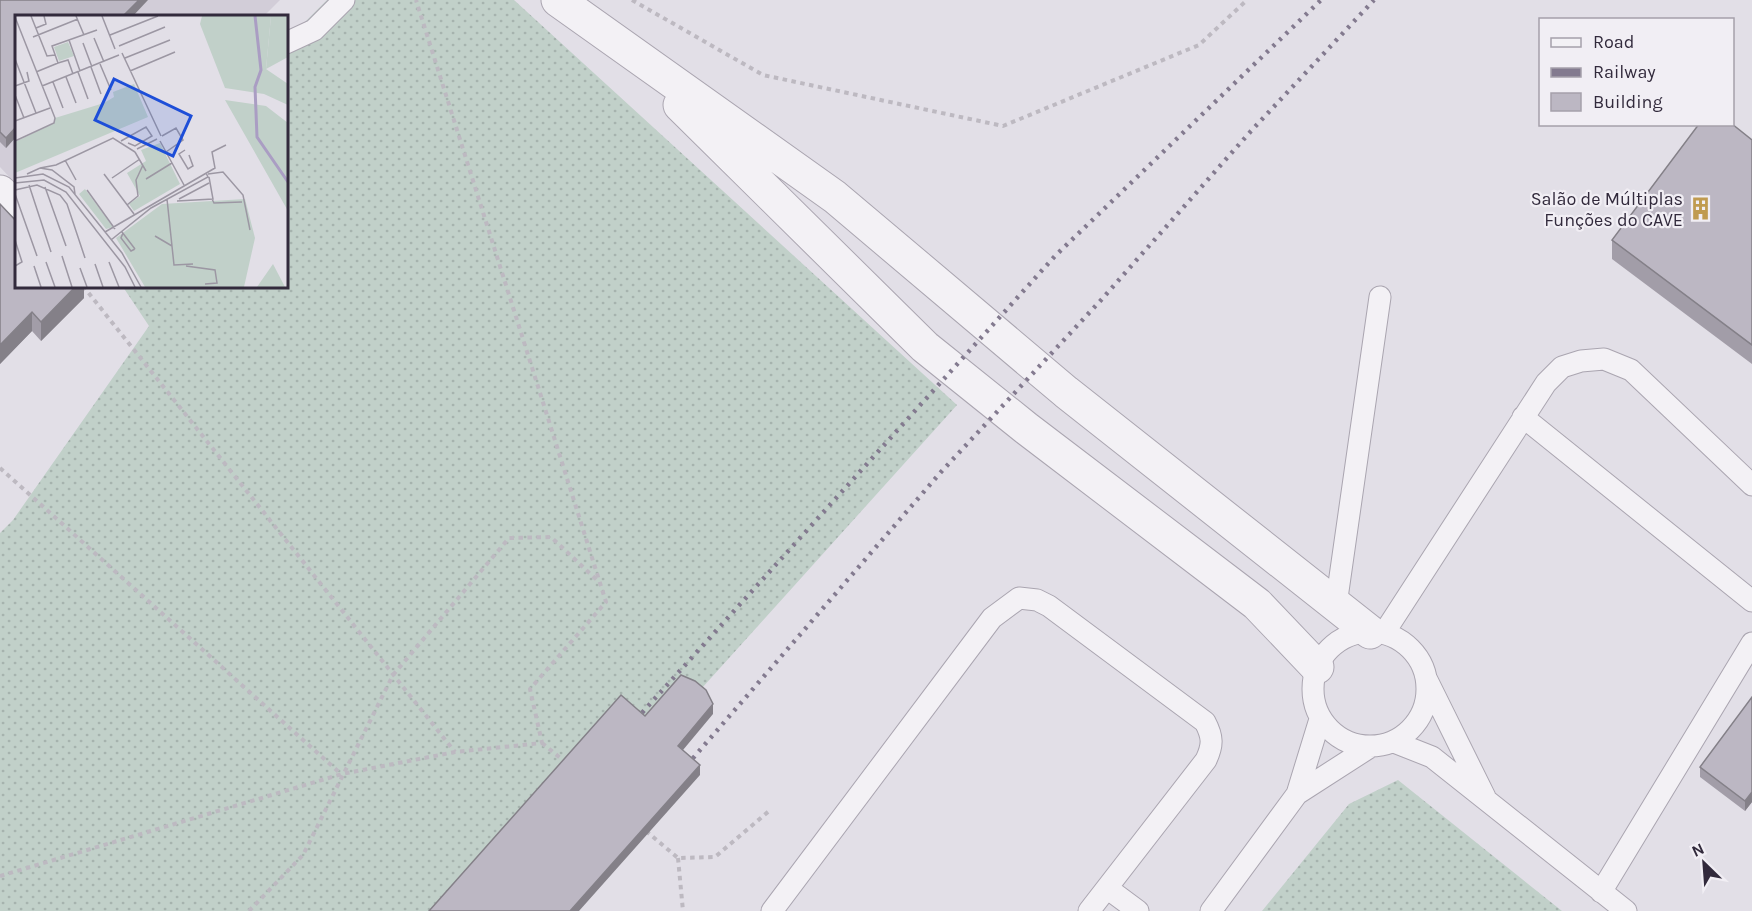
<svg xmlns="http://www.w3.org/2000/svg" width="1752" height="911" font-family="Karla,sans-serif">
	<defs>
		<pattern id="grass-dots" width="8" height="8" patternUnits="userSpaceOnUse" patternTransform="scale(1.5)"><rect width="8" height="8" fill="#c1d0c9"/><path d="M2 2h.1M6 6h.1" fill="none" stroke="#a6b3ae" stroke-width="1.8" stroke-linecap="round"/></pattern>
	</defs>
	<rect width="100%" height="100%" fill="#e2dfe7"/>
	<path fill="#d2cdd8" d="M 0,0 L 280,0 L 264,16 L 16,16 L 16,184 L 0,167 Z"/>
	<path fill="url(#grass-dots)" d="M 327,0 L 514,0 L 957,405 L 501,911 L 0,911 L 0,533 L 13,520 L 149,326 L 123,287 L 286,286 L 287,40 Z
		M 1398,780 L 1562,911 L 1262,911 L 1349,804 Z"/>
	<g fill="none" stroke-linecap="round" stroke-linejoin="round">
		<defs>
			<path id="service" d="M 286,43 L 314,30 L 344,0
				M 1523,417 L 1752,601
				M 1336,605 L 1380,297
				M1313 689a57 57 0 1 1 114 0a57 57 0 1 1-114 0Z
				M 1384,633 L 1546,383 L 1562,367 L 1581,361 L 1604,359 L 1631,370 L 1752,485
				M 1427,680 L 1485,797
				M 1394,742 L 1432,757 L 1626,911
				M 1297,794 L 1370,747
				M 1107,888 L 1138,911
				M 1601,892 L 1752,643
				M 772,911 L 992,618 L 1019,598 L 1037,600 L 1049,606 L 1205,722 C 1213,737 1213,745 1206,760 L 1089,911
				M 1211,911 L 1297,794 L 1320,719"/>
			<path id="minor" d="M 558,0 L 835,197 L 1066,392 L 1370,632
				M 680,105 L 925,347 L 1026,428 L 1257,604 L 1317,667
				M 0,192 L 16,208"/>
		</defs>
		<use href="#service" stroke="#aaa5b0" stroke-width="23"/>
		<use href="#minor" stroke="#aaa5b0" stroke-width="35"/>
		<path stroke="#bdb9c1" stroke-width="4" stroke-dasharray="4.5 4.5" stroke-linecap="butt" d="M 632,0 L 763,75 L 1003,126 L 1199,45 L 1247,0
			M 83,286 L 455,752
			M 0,468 L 341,774
			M 542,743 L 564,761
			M 646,831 L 678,858 L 715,857 L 769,811
			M 678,858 L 683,911
			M 0,876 L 342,774 L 455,752 L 542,743 L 530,689 L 606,602 L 416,0
			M 249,911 L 303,855 L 393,675 L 509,538 L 551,537 L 599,582"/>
		<use href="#service" stroke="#f3f1f5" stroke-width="21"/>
		<use href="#minor" stroke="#f3f1f5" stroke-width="33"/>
		<path stroke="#837a8f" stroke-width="4.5" stroke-dasharray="3 6" stroke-linecap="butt" d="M 630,726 L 1055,256 L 1321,0
			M 681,772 L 941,472 L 1102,299 L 1251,131 L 1374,0"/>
	</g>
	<path fill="#a29da8" d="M 0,0 L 16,16 L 16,137 L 6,148 L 0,142 Z
		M 1752,140 L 1752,364 L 1612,259 L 1612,240 Z
		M 0,204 L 84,286 L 84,298 L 41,341 L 32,331 L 0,364 Z
		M 1752,697 L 1752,802 L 1745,811 L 1700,777 L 1700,767 Z"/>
	<path fill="#848088" d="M 139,0 L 148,0 L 133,16 L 123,16 Z
		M 16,127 L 16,137 L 6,148 L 6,138 Z
		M 76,286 L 84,286 L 84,298 L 41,341 L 41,322 Z
		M 32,312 L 32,331 L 0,364 L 0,345 Z
		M 713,704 L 713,714 L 678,756 L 678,746 Z
		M 700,765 L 700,775 L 579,911 L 570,911 Z
		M 1752,792 L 1752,802 L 1745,811 L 1745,801 Z"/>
	<path fill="#bcb7c3" stroke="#848088" stroke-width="1.5" d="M 0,0 L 139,0 L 123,16 L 16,16 L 16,127 L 6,138 L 0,132 Z
		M 1699,124 L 1732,124 L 1752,140 L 1752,345 L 1612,240 Z
		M 0,204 L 16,221 L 16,286 L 76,286 L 41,322 L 32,312 L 0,345 Z
		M 681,675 L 695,681 L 706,690 L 713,704 L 678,746 L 700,765 L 570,911 L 429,911 L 621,695 L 645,716 Z
		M 1752,697 L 1752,792 L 1745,801 L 1700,767 Z"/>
	<defs>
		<symbol id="building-bare" viewBox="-9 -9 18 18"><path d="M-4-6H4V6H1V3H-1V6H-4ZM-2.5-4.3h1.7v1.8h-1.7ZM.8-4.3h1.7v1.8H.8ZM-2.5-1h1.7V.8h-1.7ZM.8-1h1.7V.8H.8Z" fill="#c09b50" stroke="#f1eef4" stroke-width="2.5" paint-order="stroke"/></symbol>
	</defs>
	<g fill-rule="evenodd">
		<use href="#building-bare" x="1684" y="192" width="33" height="33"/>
	</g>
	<g text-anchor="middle" stroke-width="4.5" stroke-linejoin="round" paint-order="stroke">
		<g font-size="18" fill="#322a3c" stroke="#f1eef4" text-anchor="end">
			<text x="1683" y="205">Salão de Múltiplas<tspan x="1683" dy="21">Funções do CAVE</tspan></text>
		</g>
	</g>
	<g transform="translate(15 15)">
		<rect width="273" height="273" fill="#e2dfe7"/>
		<path d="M 256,1 L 273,1 L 273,42 L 251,54 ZM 119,69 L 133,102 L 0,158 L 0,127 L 39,108 L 40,103 L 89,88 L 99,82 L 98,77 ZM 145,128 L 165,169 L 119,196 L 114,189 L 125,181 L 112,158 L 131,146 L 126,135 Z" fill="#c1d0c9"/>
		<path d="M 187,1 L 256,1 L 251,54 L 273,69 L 273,90 L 249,79 L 210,73 L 185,9 ZM 210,85 L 251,91 L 273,108 L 273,196 Z" fill="#c1d0c9"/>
		<path d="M 53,27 L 59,41 L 44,46 L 39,32 ZM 70,174 L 98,212 L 91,214 L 64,179 ZM 230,184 L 240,223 L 229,272 L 130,272 L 101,223 L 147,189 ZM 258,249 L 270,272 L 242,272 Z" fill="#c1d0c9"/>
		<path fill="none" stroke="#aa9dc3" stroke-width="3" d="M 240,1 L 246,55 L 240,72 L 242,122 L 273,167"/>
		<path fill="none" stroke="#9c97a3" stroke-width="1.5" d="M 16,1 L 32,41 L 40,40M 61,1 L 69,20M 87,1 L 100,34M 0,2 L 40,103 L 39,108 L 0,126M 21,13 L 31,9 L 29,1M 95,20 L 143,1M 18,22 L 63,4M 79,23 L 89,47M 54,25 L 65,56M 68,28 L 77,52M 104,31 L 150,12M 107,38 L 146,121M 110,43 L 155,25M 0,44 L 21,98M 43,48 L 53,45 L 58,59M 85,49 L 96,75M 76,52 L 86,79M 115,56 L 160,37M 21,57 L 43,48 L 37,31 L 82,15M 63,57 L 73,84M 51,62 L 61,88M 38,67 L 48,93M 0,71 L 14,66 L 12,57M 27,71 L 104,40M 0,80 L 9,103M 0,106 L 35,93M 147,121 L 161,113 L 168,125 L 151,137M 106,126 L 131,112 L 137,121 L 120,131 L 113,128M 145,126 L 169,170M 122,134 L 142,124M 170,135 L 164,139 L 173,154 L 178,151 L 174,140M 120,137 L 131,156M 50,145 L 61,165M 25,153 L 41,150 L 98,123 L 120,137M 12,159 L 25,153 L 37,155 L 59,172 L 60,179M 89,159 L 119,199M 193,159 L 208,157 L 228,180 L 235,215M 0,163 L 28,159 L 54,172 L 107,238 L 126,272M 97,163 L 125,144M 131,164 L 157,148M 0,168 L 29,165 L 51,177 L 110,252 L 120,272M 14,170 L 36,237M 30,172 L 51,231M 0,175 L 22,170 L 45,180 L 52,189 L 70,243M 72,175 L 100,214M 0,179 L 22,241M 152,184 L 159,250 L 178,249M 164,184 L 194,168M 197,184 L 199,188 L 227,187M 162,186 L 198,184 L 194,162M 112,190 L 123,181 L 121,165 L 128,150M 90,217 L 200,153 L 197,137 L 211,130M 107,217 L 120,234M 108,218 L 106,223 L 116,236 L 120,234M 140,221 L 157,231M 0,225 L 7,247 L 0,251M 96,225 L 136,193 L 193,162 L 191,158M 47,241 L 57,272M 31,247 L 40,272M 94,247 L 104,272M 80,249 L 88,272M 19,251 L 26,272M 171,251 L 200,255 L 202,268 L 190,269M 65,253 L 72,272"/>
		<path fill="#1d4ed8" fill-opacity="0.15" stroke="#1d4ed8" stroke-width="3" d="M 99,64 L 176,101 L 158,141 L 80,105 Z"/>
		<rect width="273" height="273" fill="none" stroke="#322a3c" stroke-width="3"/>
	</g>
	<rect x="1539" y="18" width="195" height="108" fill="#f1eef4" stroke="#a5a0aa" stroke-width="1.5"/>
	<rect x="1551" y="38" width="30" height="9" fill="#f3f1f5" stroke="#a5a0aa" stroke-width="1.5"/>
	<text x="1593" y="48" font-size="18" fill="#322a3c">Road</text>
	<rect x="1551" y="68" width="30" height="9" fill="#837a8f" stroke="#a5a0aa" stroke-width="1.5"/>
	<text x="1593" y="78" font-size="18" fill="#322a3c">Railway</text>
	<rect x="1551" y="93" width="30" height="18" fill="#bcb7c3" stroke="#a5a0aa" stroke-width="1.5"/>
	<text x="1593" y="108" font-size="18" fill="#322a3c">Building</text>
	<g transform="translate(1704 863) rotate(335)" stroke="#f1eef4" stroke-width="4.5" paint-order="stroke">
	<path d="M0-4.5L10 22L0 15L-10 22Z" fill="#322a3c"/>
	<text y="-9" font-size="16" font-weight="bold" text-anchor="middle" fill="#322a3c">N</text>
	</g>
</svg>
